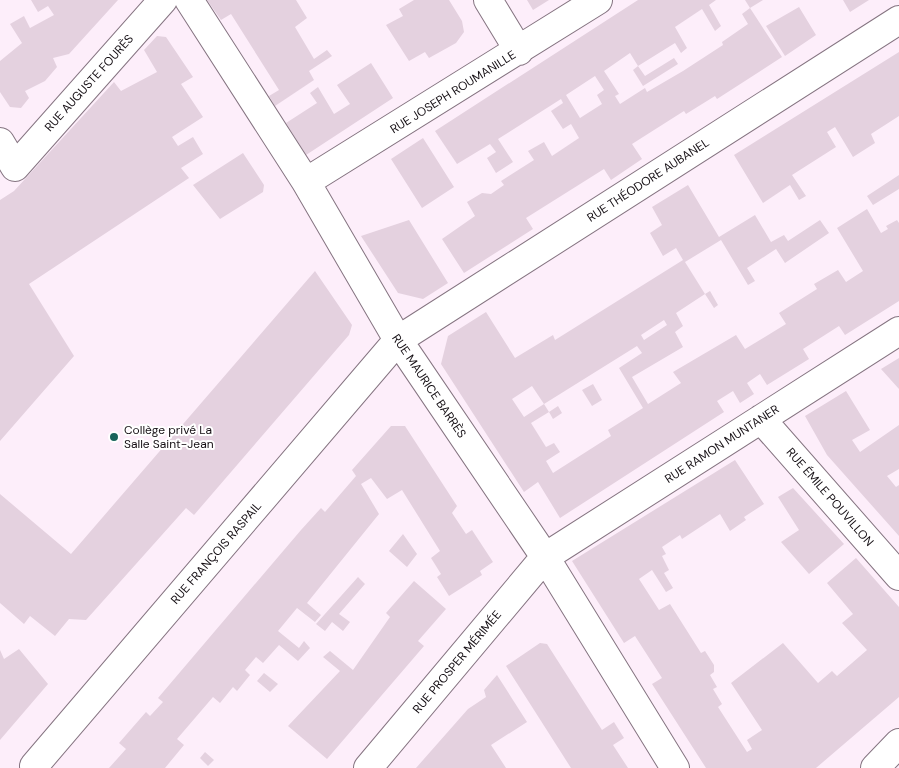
<svg xmlns="http://www.w3.org/2000/svg" width="899" height="768" font-family="'DM Sans',sans-serif">
	<rect width="100%" height="100%" fill="#fdeefa"/>
	<path fill="#e4d1df" fill-rule="evenodd" d="M 31,0 L 118,0 L 69,54 L 53,58 L 57,67 L 45,81 L 25,91 L 29,98 L 21,108 L 10,107 L 0,92 L 0,61 L 22,43 L 10,24 L 24,16 L 30,28 L 54,15 L 48,6 L 38,12 Z
		M 207,0 L 296,0 L 307,18 L 295,27 L 314,59 L 327,50 L 332,56 L 309,71 L 314,80 L 275,106 L 269,96 L 279,90 L 231,14 L 221,20 Z
		M 414,0 L 449,0 L 462,21 L 464,32 L 456,43 L 429,58 L 425,52 L 409,61 L 386,25 L 403,16 L 399,9 Z
		M 527,0 L 549,0 L 533,10 Z
		M 638,0 L 716,0 L 709,5 L 721,26 L 715,31 L 702,9 L 675,27 L 687,48 L 681,53 L 675,43 L 638,66 L 630,53 L 604,71 L 619,94 L 615,96 L 620,104 L 645,88 L 647,92 L 683,71 L 723,45 L 722,42 L 748,24 L 742,14 L 750,8 L 745,0 L 763,0 L 750,8 L 782,57 L 717,99 L 715,96 L 686,114 L 684,111 L 632,144 L 642,159 L 611,180 L 604,169 L 526,218 L 533,229 L 464,273 L 442,239 L 475,216 L 467,202 L 482,193 L 491,194 L 504,185 L 501,181 L 534,160 L 528,151 L 544,142 L 552,156 L 579,138 L 571,124 L 563,129 L 551,111 L 563,103 L 561,99 L 498,139 L 513,162 L 496,173 L 487,158 L 496,152 L 490,144 L 457,164 L 435,131 ZM 595,76 L 604,90 L 597,95 L 602,104 L 580,118 L 566,95 Z
		M 843,0 L 869,0 L 850,12 Z
		M 799,7 L 816,35 L 785,56 L 766,26 Z
		M 157,36 L 166,37 L 193,77 L 181,84 L 203,117 L 172,137 L 178,146 L 193,137 L 203,154 L 181,168 L 189,178 L 29,284 L 74,356 L 0,441 L 0,200 L 14,191 L 114,82 L 121,91 L 157,72 L 144,50 Z
		M 899,52 L 899,116 L 871,134 L 875,143 L 853,157 L 835,127 L 827,132 L 836,147 L 792,175 L 806,196 L 799,200 L 790,185 L 763,203 L 734,155 Z
		M 674,58 L 678,64 L 643,86 L 633,70 L 638,66 L 645,76 Z
		M 371,63 L 393,98 L 306,155 L 286,123 L 317,103 L 310,93 L 318,87 L 334,114 L 350,104 L 337,85 Z
		M 423,138 L 454,187 L 422,208 L 391,159 Z
		M 243,153 L 264,185 L 263,192 L 220,219 L 193,185 Z
		M 899,175 L 899,189 L 873,205 L 867,196 Z
		M 688,185 L 719,237 L 755,215 L 771,242 L 784,235 L 788,241 L 820,220 L 829,233 L 785,263 L 776,249 L 747,268 L 755,281 L 748,285 L 721,240 L 685,262 L 705,294 L 676,313 L 683,326 L 675,332 L 683,347 L 632,377 L 648,404 L 681,383 L 673,372 L 736,335 L 745,349 L 786,324 L 779,313 L 817,289 L 814,284 L 838,270 L 846,282 L 863,271 L 837,228 L 867,209 L 881,233 L 888,229 L 886,226 L 897,220 L 899,223 L 899,301 L 845,335 L 839,326 L 803,349 L 809,359 L 767,385 L 760,374 L 747,383 L 754,394 L 740,403 L 733,391 L 717,401 L 724,412 L 560,518 L 538,482 L 524,492 L 441,364 L 448,336 L 486,312 L 515,358 L 553,335 L 555,340 L 683,260 L 676,248 L 663,256 L 650,233 L 662,225 L 652,207 ZM 664,320 L 667,325 L 644,340 L 641,335 ZM 637,346 L 642,353 L 619,368 L 643,408 L 608,430 L 611,436 L 553,473 L 546,461 L 560,452 L 554,443 L 546,447 L 531,423 L 549,412 L 544,404 ZM 532,386 L 544,404 L 524,417 L 512,399 Z
		M 409,220 L 448,283 L 423,299 L 398,293 L 361,236 Z
		M 315,271 L 352,325 L 349,335 L 194,515 L 186,508 L 86,620 L 69,619 L 55,636 L 30,616 L 24,624 L 0,603 L 0,494 L 71,554 Z
		M 710,291 L 718,305 L 714,308 L 705,294 Z
		M 899,358 L 899,389 L 881,369 Z
		M 593,384 L 602,400 L 592,406 L 582,390 Z
		M 846,391 L 870,430 L 852,440 L 860,452 L 899,425 L 899,469 L 887,476 L 896,487 L 899,485 L 899,536 L 827,455 L 805,416 Z
		M 558,406 L 562,413 L 553,419 L 549,412 Z
		M 391,426 L 405,426 L 457,506 L 452,513 L 466,534 L 472,530 L 493,562 L 480,571 L 482,575 L 449,596 L 437,577 L 441,574 L 431,558 L 440,551 L 402,490 L 387,499 L 371,478 L 361,484 L 379,514 L 307,603 L 321,615 L 315,622 L 297,608 L 278,631 L 299,648 L 304,641 L 310,648 L 298,661 L 279,645 L 263,663 L 256,657 L 245,670 L 250,675 L 237,691 L 233,687 L 220,703 L 213,697 L 177,739 L 184,745 L 165,768 L 109,768 L 126,749 L 119,743 L 146,712 L 150,716 L 163,702 L 158,698 L 301,530 L 321,508 L 325,512 L 356,476 L 352,470 Z
		M 735,460 L 764,504 L 744,517 L 746,520 L 730,531 L 720,514 L 682,539 L 680,535 L 662,547 L 666,554 L 662,556 L 669,570 L 664,573 L 673,588 L 666,592 L 652,570 L 639,579 L 659,610 L 670,604 L 701,653 L 705,651 L 714,665 L 714,672 L 710,675 L 717,687 L 713,689 L 722,704 L 718,707 L 747,752 L 752,749 L 747,740 L 762,730 L 731,683 L 783,643 L 818,683 L 832,671 L 837,676 L 867,650 L 842,623 L 853,614 L 827,583 L 856,558 L 899,607 L 899,697 L 816,768 L 706,768 L 652,684 L 662,678 L 635,636 L 624,643 L 572,561 Z
		M 793,488 L 844,544 L 809,574 L 781,542 L 799,530 L 778,497 Z
		M 403,534 L 417,554 L 407,567 L 389,551 Z
		M 358,577 L 365,584 L 339,614 L 350,622 L 343,631 L 332,622 L 325,631 L 316,624 Z
		M 414,581 L 446,609 L 418,641 L 424,646 L 327,759 L 288,726 L 340,671 L 323,657 L 330,651 L 353,670 L 390,617 L 386,613 Z
		M 540,643 L 547,644 L 602,730 L 614,722 L 624,738 L 613,745 L 628,768 L 571,768 L 506,666 Z
		M 19,649 L 48,684 L 0,740 L 0,650 L 4,659 Z
		M 264,673 L 278,684 L 270,692 L 257,681 Z
		M 497,675 L 527,722 L 491,745 L 506,768 L 416,768 L 468,709 L 486,697 L 484,690 Z
		M 205,752 L 214,760 L 208,766 L 200,758 Z"/>
	<g fill="none" stroke-linecap="round" stroke-linejoin="round">
		<defs>
			<path id="minor" d="M 189,0 L 306,182 L 398,340 L 545,557 L 675,768
				M 488,0 L 519,51
				M 0,142 L 15,167 L 163,0
				M 306,182 L 598,0
				M 761,419 L 899,576
				M 34,766 L 398,340 L 899,20
				M 368,768 L 545,557 L 899,331
				M 875,768 L 899,743"/>
		</defs>
		<use href="#minor" stroke="#857481" stroke-width="30"/>
		<use href="#minor" stroke="#fff" stroke-width="28"/>
	</g>
	<circle fill="#19645b" stroke="#fff" stroke-width="2" cx="114" cy="437" r="5"/>
	<g text-anchor="middle" stroke-width="4" stroke-linejoin="round" paint-order="stroke">
		<g font-size="12" fill="#150f14" stroke="#fff">
			<text transform="translate(89 83) rotate(-48)" y="4">RUE AUGUSTE FOURÈS</text>
			<text transform="translate(453 92) rotate(-32)" y="4">RUE JOSEPH ROUMANILLE</text>
			<text transform="translate(648 180) rotate(-33)" y="4">RUE THÉODORE AUBANEL</text>
			<text transform="translate(429 386) rotate(56)" y="4">RUE MAURICE BARRÈS</text>
			<text transform="translate(722 444) rotate(-33)" y="4">RUE RAMON MUNTANER</text>
			<text transform="translate(830 497) rotate(49)" y="4">RUE ÉMILE POUVILLON</text>
			<text transform="translate(216 553) rotate(-49)" y="4">RUE FRANÇOIS RASPAIL</text>
			<text transform="translate(457 662) rotate(-50)" y="4">RUE PROSPER MÉRIMÉE</text>
		</g>
		<g font-size="12" fill="#150f14" stroke="#fff" text-anchor="start">
			<text x="124" y="434">Collège privé La<tspan x="124" dy="14">Salle Saint-Jean</tspan></text>
		</g>
	</g>
</svg>
